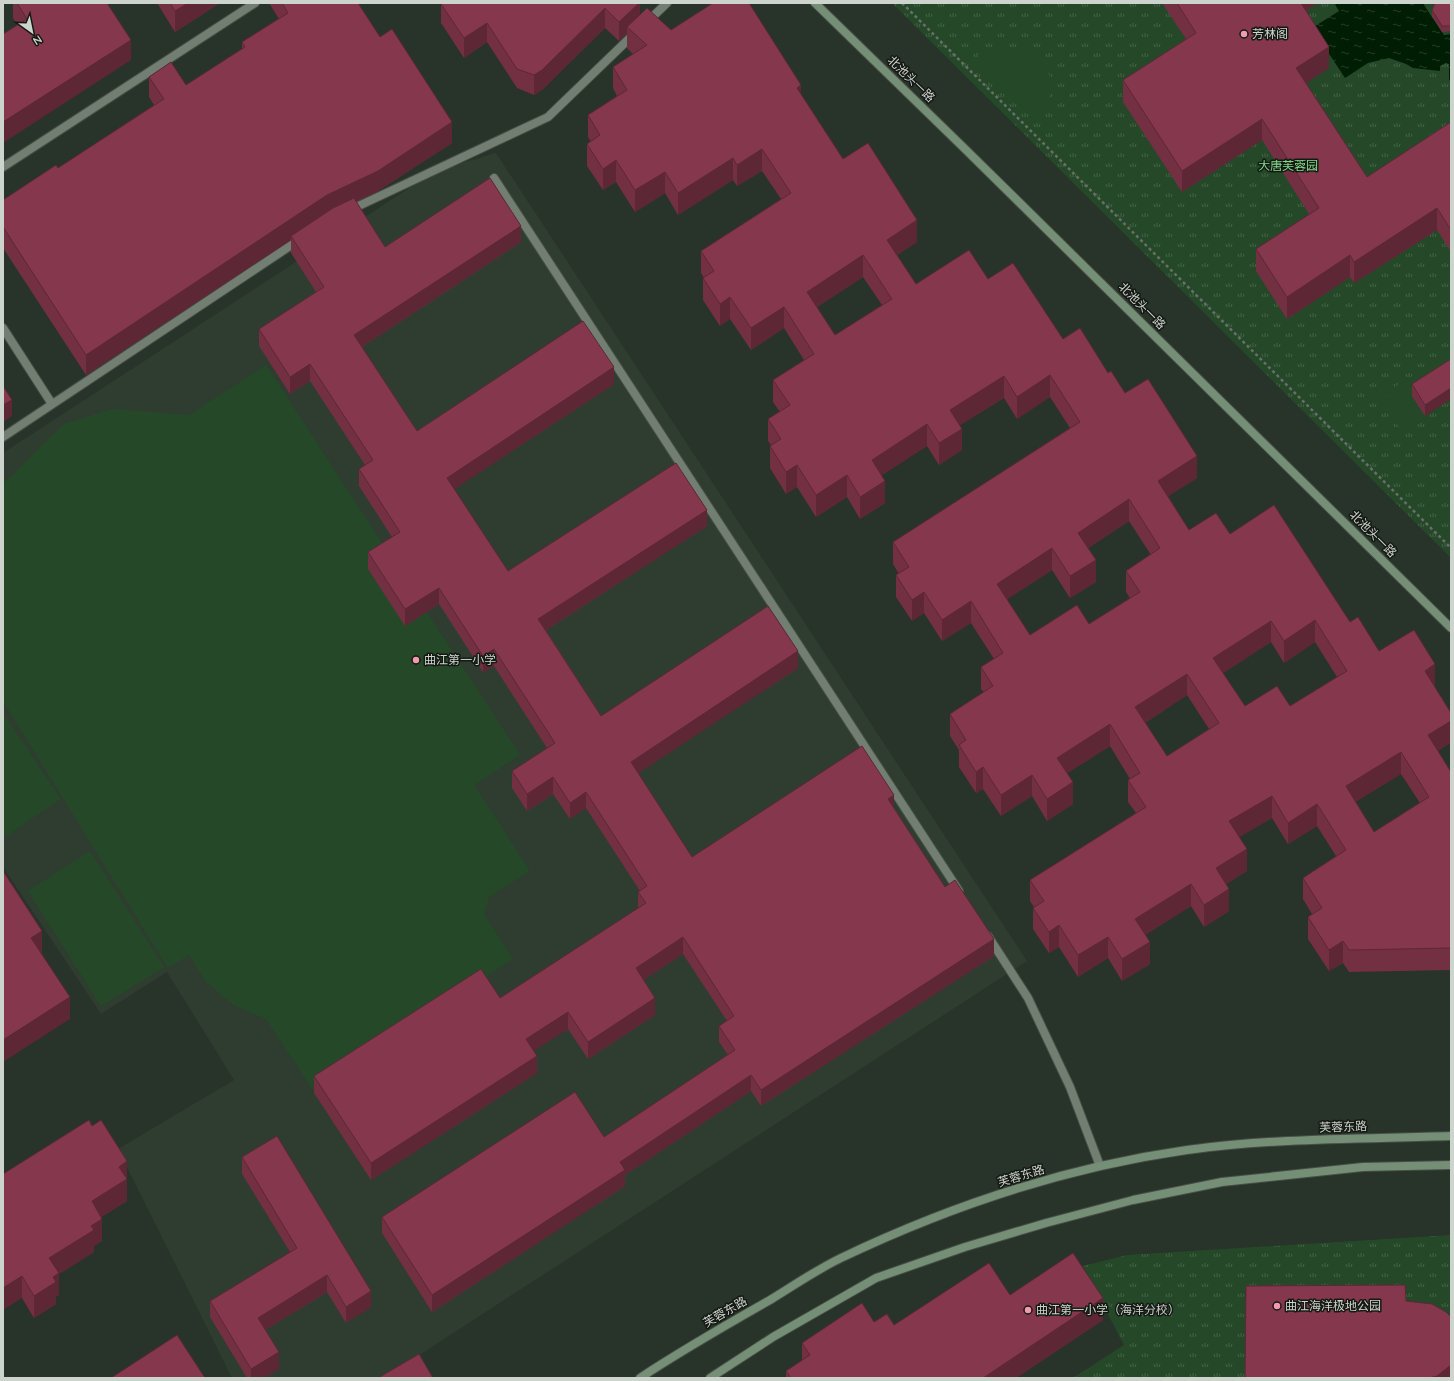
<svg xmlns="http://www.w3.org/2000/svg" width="1454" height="1381" font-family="Quicksand,'Noto Sans SC',sans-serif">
	<defs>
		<pattern id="park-tufts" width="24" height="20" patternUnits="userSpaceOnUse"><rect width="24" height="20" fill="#254928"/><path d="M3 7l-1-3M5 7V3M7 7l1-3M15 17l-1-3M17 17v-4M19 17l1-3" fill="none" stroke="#436246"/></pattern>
		<pattern id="water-ripples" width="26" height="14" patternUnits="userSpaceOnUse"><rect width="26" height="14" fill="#001e03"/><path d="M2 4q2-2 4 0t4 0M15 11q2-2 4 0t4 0" fill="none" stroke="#243e27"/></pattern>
	</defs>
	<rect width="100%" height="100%" fill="#283329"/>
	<path fill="#2e3d2f" d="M 496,153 L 1027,961 L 384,1378 L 232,1378 L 118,1149 L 234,1080 L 167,972 L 101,1014 L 3,867 L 3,453 L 437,170 Z"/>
	<path fill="url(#park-tufts)" d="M 892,3 L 1451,3 L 1451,558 Z
		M 1451,1235 L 1451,1378 L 1073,1378 L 1124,1345 L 1083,1266 L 1127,1255 Z"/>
	<path fill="#254928" d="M 1017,49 C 1021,50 1027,51 1031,54 C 1040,59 1048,69 1050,78 C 1052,89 1048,129 1030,115 L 978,64 L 978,56 L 984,50 Z
		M 1451,351 L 1451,370 L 1427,375 L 1423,369 Z
		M 266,365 L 520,755 L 474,785 L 530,871 L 489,897 L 484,914 L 513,959 L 313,1090 L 266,1019 L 234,1005 L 206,982 L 189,955 L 168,968 L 3,701 L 3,484 L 64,424 L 112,409 L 189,415 Z
		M 1416,374 L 1420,380 L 1412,396 L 1416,402 L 1398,413 L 1387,396 L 1382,399 L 1374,388 L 1387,379 L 1393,388 Z
		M 1416,403 L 1422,412 L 1399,427 L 1393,418 Z
		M 3,713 L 61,799 L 3,838 Z
		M 90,851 L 164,967 L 101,1006 L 28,891 Z"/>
	<path fill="url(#water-ripples)" d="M 1334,3 L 1425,3 L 1424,5 L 1444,35 L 1451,34 L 1451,83 L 1449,79 L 1449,64 L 1446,63 L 1440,66 L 1440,71 L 1413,68 L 1406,64 L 1389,58 L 1368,63 L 1345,78 L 1312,28 L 1339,11 Z"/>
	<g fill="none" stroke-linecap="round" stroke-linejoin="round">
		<defs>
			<path id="lane" d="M 494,178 L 959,891
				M 988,936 L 1028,998 L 1070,1087 L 1100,1166"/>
			<path id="street" d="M 647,22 L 667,3
				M 3,167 L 255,3
				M 350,210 L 548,117 L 634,34
				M 3,328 L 52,404
				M 3,437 L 299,240"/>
			<path id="secondary" d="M 815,3 L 963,147 L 1451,628
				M 640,1378 C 682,1350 726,1325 770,1300 C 793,1286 816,1270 841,1258 C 950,1206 1067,1167 1187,1150 C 1274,1138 1363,1139 1451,1136
				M 710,1378 L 773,1337 L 876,1278 L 965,1247 L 1046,1223 L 1133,1200 L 1222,1182 L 1363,1167 L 1451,1165"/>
		</defs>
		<use href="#lane" stroke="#464e46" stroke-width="10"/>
		<use href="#street" stroke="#464e46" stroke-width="10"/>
		<use href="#secondary" stroke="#464e46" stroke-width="10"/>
		<path stroke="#677068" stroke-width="2.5" stroke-dasharray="3 3" stroke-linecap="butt" d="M 902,3 L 1451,548"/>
		<use href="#lane" stroke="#727e72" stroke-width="8"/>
		<use href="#street" stroke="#727e72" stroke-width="8"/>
		<use href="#secondary" stroke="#758e76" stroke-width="8"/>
	</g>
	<path fill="#723042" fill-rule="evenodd" d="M 13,3 L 107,3 L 131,60 L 17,25 L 13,18 Z
		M 157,3 L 220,3 L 175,32 Z
		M 269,3 L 312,3 L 312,4 L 380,37 L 452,143 L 378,191 L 356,202 L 385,247 L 521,242 L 362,347 L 417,431 L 614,384 L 454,489 L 508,571 L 707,526 L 546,630 L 601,716 L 798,668 L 638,773 L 692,857 L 894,808 L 945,887 L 994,956 L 761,1106 L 751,1091 L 625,1175 L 625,1186 L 432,1312 L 382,1233 L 382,1217 L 604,1137 L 728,1055 L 719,1042 L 719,1026 L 727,1021 L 683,954 L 643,980 L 655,1015 L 588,1059 L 568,1029 L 533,1051 L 537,1073 L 371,1180 L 314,1093 L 314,1076 L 500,998 L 638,908 L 638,892 L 640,891 L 586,808 L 570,819 L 553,794 L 527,811 L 512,788 L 512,771 L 547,748 L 494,666 L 483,672 L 439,604 L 405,626 L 368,569 L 368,552 L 392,537 L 359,486 L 359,469 L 365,465 L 310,381 L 290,394 L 259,346 L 259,329 L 316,292 L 291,253 L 291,240 L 86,375 L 3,248 L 3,200 L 58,168 L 154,105 L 149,97 L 149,77 L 186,85 L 242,49 L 242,42 L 279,19 Z
		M 640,3 L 640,15 L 671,30 L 801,94 L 843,159 L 917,242 L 897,255 L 916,284 L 988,279 L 1063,339 L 1108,373 L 1197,478 L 1168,496 L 1189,530 L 1230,534 L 1350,622 L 1379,651 L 1435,686 L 1438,751 L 1451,772 L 1451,970 L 1349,972 L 1343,963 L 1329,971 L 1308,939 L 1308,917 L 1312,914 L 1303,899 L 1303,878 L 1336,856 L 1317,826 L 1288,844 L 1272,818 L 1239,837 L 1247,871 L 1226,884 L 1229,911 L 1204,927 L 1191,906 L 1145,935 L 1150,964 L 1122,981 L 1108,958 L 1078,977 L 1059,947 L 1049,953 L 1033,929 L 1033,908 L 1034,907 L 1030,901 L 1030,880 L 1136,813 L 1128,802 L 1128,780 L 1130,779 L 1110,746 L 1067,773 L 1073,804 L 1047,821 L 1032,796 L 1001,816 L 983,789 L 976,793 L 959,767 L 959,750 L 950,736 L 950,714 L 984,692 L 981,689 L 981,667 L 994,659 L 971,623 L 942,641 L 924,613 L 912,621 L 896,597 L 896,575 L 899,574 L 893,564 L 893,542 L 1070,428 L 1050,397 L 1017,419 L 1004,398 L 960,425 L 962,450 L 939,465 L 927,446 L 882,475 L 885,503 L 860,519 L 847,497 L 816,517 L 797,487 L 786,494 L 770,468 L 770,446 L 771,445 L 768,441 L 768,419 L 780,412 L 773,402 L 773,380 L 804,360 L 784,328 L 751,350 L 730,319 L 720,326 L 703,300 L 703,278 L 704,278 L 701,273 L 701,251 L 781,199 L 762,171 L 737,186 L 733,180 L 678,215 L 665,193 L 635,212 L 616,182 L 603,190 L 587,166 L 587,144 L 591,142 L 588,137 L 588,115 L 617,96 L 613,88 L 613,67 L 633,54 L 627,48 L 627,33 L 619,41 L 605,28 L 542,90 L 534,95 L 517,88 L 487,42 L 464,58 L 441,23 L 441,4 ZM 863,277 L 882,305 L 835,335 L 817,307 ZM 1129,521 L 1151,555 L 1126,571 L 1126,592 L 1130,598 L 1089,624 L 1030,635 L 1007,599 L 1052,570 L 1070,598 L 1096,582 L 1088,548 ZM 1271,642 L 1284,663 L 1315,642 L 1337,677 L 1290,706 L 1245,706 L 1223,673 ZM 1187,695 L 1209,729 L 1167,756 L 1145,723 ZM 1401,774 L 1420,803 L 1374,832 L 1355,802 Z
		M 1162,3 L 1318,3 L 1306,11 L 1329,68 L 1306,83 L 1367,177 L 1451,122 L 1451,252 L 1437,230 L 1354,283 L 1350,277 L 1287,319 L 1256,271 L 1256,249 L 1309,214 L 1262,140 L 1182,192 L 1123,102 L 1123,80 L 1186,39 Z
		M 1451,3 L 1451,31 L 1442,32 L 1432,16 L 1432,10 Z
		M 1451,359 L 1425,416 L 1412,396 L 1412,384 Z
		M 242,1157 L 371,1307 L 346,1323 L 327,1292 L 265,1330 L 279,1369 L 263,1378 L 247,1378 L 210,1317 L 210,1301 L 290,1252 L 242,1174 Z
		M 3,1174 L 127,1183 L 127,1201 L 101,1217 L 102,1241 L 94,1246 L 94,1252 L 59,1274 L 59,1295 L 56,1296 L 56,1304 L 34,1318 L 22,1298 Z
		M 1010,1295 L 1103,1320 L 1016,1378 L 786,1378 L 786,1371 L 802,1361 L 802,1343 L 874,1322 L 894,1325 Z"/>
	<path fill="#5d2736" d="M 188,3 L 220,3 L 175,32 L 175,11 Z
		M 639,3 L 640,3 L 640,22 L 627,27 L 627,33 L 619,41 L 619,22 Z
		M 1296,3 L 1318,3 L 1296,17 Z
		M 605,8 L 605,28 L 542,90 L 534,95 L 534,75 Z
		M 487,23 L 487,42 L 464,58 L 464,38 Z
		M 131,40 L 131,60 L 3,143 L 3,122 Z
		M 1329,47 L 1329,68 L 1296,90 L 1296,68 Z
		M 801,85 L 801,107 L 797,88 Z
		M 1262,119 L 1262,140 L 1182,192 L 1182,171 Z
		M 452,122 L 452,143 L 378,191 L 327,215 L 291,236 L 291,240 L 86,375 L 86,355 L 327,195 Z
		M 762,149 L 762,171 L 737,186 L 737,165 Z
		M 733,158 L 733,180 L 678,215 L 678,193 Z
		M 616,160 L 616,182 L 603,190 L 603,169 Z
		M 665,172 L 665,193 L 635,212 L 635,190 Z
		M 1437,208 L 1437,230 L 1354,283 L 1354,262 Z
		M 917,220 L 917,242 L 887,261 L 887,240 Z
		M 521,226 L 521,242 L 354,352 L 354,335 Z
		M 863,255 L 863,277 L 807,313 L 807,292 Z
		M 1350,255 L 1350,277 L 1287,319 L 1287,297 Z
		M 730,297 L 730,319 L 720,326 L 720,304 Z
		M 784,307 L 784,328 L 751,350 L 751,328 Z
		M 310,364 L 310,381 L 290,394 L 290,377 Z
		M 614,367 L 614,384 L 447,494 L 447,478 Z
		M 1050,375 L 1050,397 L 1017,419 L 1017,397 Z
		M 1004,376 L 1004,398 L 950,431 L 950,410 Z
		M 1451,388 L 1451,399 L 1425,416 L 1425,405 Z
		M 12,400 L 12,416 L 3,422 L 3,405 Z
		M 927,424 L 927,446 L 872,481 L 872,460 Z
		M 962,429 L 962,450 L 939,465 L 939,443 Z
		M 1197,456 L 1197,478 L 1158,503 L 1158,481 Z
		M 797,465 L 797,487 L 786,494 L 786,472 Z
		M 847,475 L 847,497 L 816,517 L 816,495 Z
		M 885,481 L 885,503 L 860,519 L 860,497 Z
		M 1129,499 L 1129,521 L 1078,554 L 1078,533 Z
		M 707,510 L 707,526 L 538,635 L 538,619 Z
		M 1052,548 L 1052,570 L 997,606 L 997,584 Z
		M 1096,560 L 1096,582 L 1070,598 L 1070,576 Z
		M 439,588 L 439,604 L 405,626 L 405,609 Z
		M 924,592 L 924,613 L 912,621 L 912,600 Z
		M 971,601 L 971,623 L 942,641 L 942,620 Z
		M 1315,620 L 1315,642 L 1284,663 L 1284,641 Z
		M 1271,621 L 1271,642 L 1213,680 L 1213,658 Z
		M 494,649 L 494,666 L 483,672 L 483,656 Z
		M 798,651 L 798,668 L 631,778 L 631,762 Z
		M 1435,664 L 1435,686 L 1425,692 L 1425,671 Z
		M 1187,674 L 1187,695 L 1135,729 L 1135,707 Z
		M 1451,721 L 1451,743 L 1428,757 L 1428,735 Z
		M 1110,724 L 1110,746 L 1057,780 L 1057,758 Z
		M 1401,752 L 1401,774 L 1346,808 L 1346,786 Z
		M 983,767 L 983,789 L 976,793 L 976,772 Z
		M 1032,775 L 1032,796 L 1001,816 L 1001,795 Z
		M 553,777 L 553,794 L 527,811 L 527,794 Z
		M 1073,782 L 1073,804 L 1047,821 L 1047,799 Z
		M 586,792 L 586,808 L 570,819 L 570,803 Z
		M 894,795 L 894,811 L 888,799 Z
		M 1272,796 L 1272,818 L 1229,843 L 1229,821 Z
		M 1317,804 L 1317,826 L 1288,844 L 1288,823 Z
		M 1247,849 L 1247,871 L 1216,890 L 1216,868 Z
		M 1191,884 L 1191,906 L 1135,941 L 1135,919 Z
		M 1229,889 L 1229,911 L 1204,927 L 1204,905 Z
		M 1059,925 L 1059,947 L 1049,953 L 1049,932 Z
		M 42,931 L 42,953 L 31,959 L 31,938 Z
		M 683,937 L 683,954 L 636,985 L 636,968 Z
		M 1108,937 L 1108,958 L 1078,977 L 1078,955 Z
		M 994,939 L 994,956 L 761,1106 L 761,1090 Z
		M 1343,941 L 1343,963 L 1329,971 L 1329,950 Z
		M 1150,942 L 1150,964 L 1122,981 L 1122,959 Z
		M 70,997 L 70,1019 L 3,1062 L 3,1040 Z
		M 655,998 L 655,1015 L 588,1059 L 588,1042 Z
		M 568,1012 L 568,1029 L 526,1056 L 526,1039 Z
		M 537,1056 L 537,1073 L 371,1180 L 371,1163 Z
		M 751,1075 L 751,1091 L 625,1175 L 625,1186 L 432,1312 L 432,1295 L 620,1162 Z
		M 127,1161 L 127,1201 L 92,1223 L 92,1201 L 119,1167 Z
		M 102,1219 L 102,1241 L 94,1246 L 94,1252 L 59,1274 L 59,1295 L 56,1296 L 56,1304 L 34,1318 L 34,1296 L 49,1258 L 91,1226 Z
		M 327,1275 L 327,1292 L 258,1334 L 258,1318 Z
		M 22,1276 L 22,1298 L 3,1310 L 3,1288 Z
		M 371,1291 L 371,1307 L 346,1323 L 346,1307 Z
		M 1103,1298 L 1103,1320 L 1016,1378 L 983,1378 Z
		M 279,1352 L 279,1369 L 263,1378 L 251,1378 L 251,1369 Z
		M 1451,1365 L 1451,1378 L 1429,1378 Z"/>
	<path fill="#85384d" stroke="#5d2736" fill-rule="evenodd" d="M 17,3 L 107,3 L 131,40 L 3,122 L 3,34 L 27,19 Z
		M 170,3 L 188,3 L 175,11 Z
		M 282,3 L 312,3 L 312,4 L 314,3 L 358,3 L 380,37 L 392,29 L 452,122 L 378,171 L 327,195 L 86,355 L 3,227 L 3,200 L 56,165 L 58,168 L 164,99 L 149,77 L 171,62 L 186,85 L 245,47 L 242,42 L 288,13 Z
		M 442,3 L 639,3 L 619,22 L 605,8 L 542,70 L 534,75 L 517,69 L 487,23 L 464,38 L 441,4 Z
		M 713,3 L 749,3 L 801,85 L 797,88 L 843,159 L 868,143 L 917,220 L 887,240 L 916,284 L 969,250 L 988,279 L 1013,263 L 1063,339 L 1080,328 L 1108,373 L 1111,371 L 1125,393 L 1148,379 L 1197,456 L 1158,481 L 1189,530 L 1216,513 L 1230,534 L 1274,505 L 1350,622 L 1358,617 L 1379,651 L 1414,630 L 1435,664 L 1425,671 L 1451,713 L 1451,721 L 1428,735 L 1451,772 L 1451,948 L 1349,950 L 1343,941 L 1329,950 L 1308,917 L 1322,908 L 1303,878 L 1346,850 L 1317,804 L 1288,823 L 1272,796 L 1229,821 L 1247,849 L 1216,868 L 1229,889 L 1204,905 L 1191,884 L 1135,919 L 1150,942 L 1122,959 L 1108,937 L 1078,955 L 1059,925 L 1049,932 L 1033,908 L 1044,901 L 1030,880 L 1146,807 L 1128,780 L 1140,773 L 1110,724 L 1057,758 L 1073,782 L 1047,799 L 1032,775 L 1001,795 L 983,767 L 976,772 L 959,745 L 966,740 L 950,714 L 993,686 L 981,667 L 1003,653 L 971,601 L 942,620 L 924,592 L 912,600 L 896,575 L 909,567 L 893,542 L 1080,422 L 1050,375 L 1017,397 L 1004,376 L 950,410 L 962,429 L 939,443 L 927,424 L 872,460 L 885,481 L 860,497 L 847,475 L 816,495 L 797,465 L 786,472 L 770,446 L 781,439 L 768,419 L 790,405 L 773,380 L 814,354 L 784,307 L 751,328 L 730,297 L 720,304 L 703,278 L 714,271 L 701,251 L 791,193 L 762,149 L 737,165 L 733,158 L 678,193 L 665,172 L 635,190 L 616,160 L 603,169 L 587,144 L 600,135 L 588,115 L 627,90 L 613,67 L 647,45 L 627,27 L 647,8 L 671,30 ZM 863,255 L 892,299 L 835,335 L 807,292 ZM 1129,499 L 1160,548 L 1126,571 L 1140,592 L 1089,624 L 1077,605 L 1030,635 L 997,584 L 1052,548 L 1070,576 L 1096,560 L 1078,533 ZM 1315,620 L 1347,671 L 1290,706 L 1277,686 L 1245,706 L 1213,658 L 1271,621 L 1284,641 ZM 1187,674 L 1219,723 L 1167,756 L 1135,707 ZM 1401,752 L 1429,797 L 1374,832 L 1346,786 Z
		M 1177,3 L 1301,3 L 1329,47 L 1296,68 L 1367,177 L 1451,122 L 1451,230 L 1437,208 L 1354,262 L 1350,255 L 1287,297 L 1256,249 L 1319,208 L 1262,119 L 1182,171 L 1123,80 L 1196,33 Z
		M 1435,3 L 1451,3 L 1451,26 L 1442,26 L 1432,10 Z
		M 490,178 L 521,226 L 354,335 L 417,431 L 583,321 L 614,367 L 447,478 L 508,571 L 676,463 L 707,510 L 538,619 L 601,716 L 768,606 L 798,651 L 631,762 L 692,857 L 862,746 L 894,795 L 888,799 L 945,887 L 955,880 L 994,939 L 761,1090 L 751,1075 L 620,1162 L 625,1170 L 432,1295 L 382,1217 L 575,1092 L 604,1137 L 735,1050 L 719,1026 L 734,1016 L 683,937 L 636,968 L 655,998 L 588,1042 L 568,1012 L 526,1039 L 537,1056 L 371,1163 L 314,1076 L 481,969 L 500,998 L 646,903 L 638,892 L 647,886 L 586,792 L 570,803 L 553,777 L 527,794 L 512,771 L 555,743 L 494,649 L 483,656 L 439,588 L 405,609 L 368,552 L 400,532 L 359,469 L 373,460 L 310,364 L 290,377 L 259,329 L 324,287 L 291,236 L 333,208 L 354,198 L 385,247 Z
		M 1451,359 L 1451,388 L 1425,405 L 1412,384 Z
		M 3,386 L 12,400 L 3,405 Z
		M 3,871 L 42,931 L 31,938 L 70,997 L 3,1040 Z
		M 89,1120 L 92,1126 L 101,1120 L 127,1161 L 119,1167 L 127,1179 L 92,1201 L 102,1219 L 91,1226 L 94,1230 L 49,1258 L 59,1273 L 53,1277 L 56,1282 L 34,1296 L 22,1276 L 3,1288 L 3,1174 Z
		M 277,1136 L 371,1291 L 346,1307 L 327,1275 L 258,1318 L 279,1352 L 251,1369 L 210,1301 L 297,1248 L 242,1157 Z
		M 1073,1253 L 1103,1298 L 983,1378 L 791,1378 L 786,1371 L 810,1355 L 802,1343 L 862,1303 L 874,1322 L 887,1314 L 894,1325 L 989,1263 L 1010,1295 Z
		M 1405,1285 L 1406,1301 L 1432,1304 L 1446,1312 L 1451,1317 L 1451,1365 L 1437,1376 L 1429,1378 L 1245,1378 L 1246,1286 Z
		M 177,1335 L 205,1378 L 111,1378 Z
		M 419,1354 L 433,1378 L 378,1378 Z"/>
	<g fill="#f29aae" stroke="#141914" stroke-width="1.5">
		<circle cx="1244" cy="34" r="4"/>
		<circle cx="416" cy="660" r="4"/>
		<circle cx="1277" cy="1306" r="4"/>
		<circle cx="1028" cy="1310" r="4"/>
	</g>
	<g text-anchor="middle" stroke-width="3" stroke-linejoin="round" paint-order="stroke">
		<g font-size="12" fill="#cdd3cd" stroke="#141914" text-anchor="start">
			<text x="1252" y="38">芳林阁</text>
			<text x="424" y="664">曲江第一小学</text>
			<text x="1285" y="1310">曲江海洋极地公园</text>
			<text x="1036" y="1314">曲江第一小学（海洋分校）</text>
		</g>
		<g font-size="12" fill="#cdd3cd" stroke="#141914">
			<text transform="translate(911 79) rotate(44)" y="4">北池头一路</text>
			<text transform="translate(1142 306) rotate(45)" y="4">北池头一路</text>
			<text transform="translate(1373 534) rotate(45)" y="4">北池头一路</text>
			<text transform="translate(1343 1127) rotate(-2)" y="4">芙蓉东路</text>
			<text transform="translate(1021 1176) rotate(-17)" y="4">芙蓉东路</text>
			<text transform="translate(725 1312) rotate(-30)" y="4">芙蓉东路</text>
		</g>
		<g font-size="12" fill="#84da8a" stroke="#141914">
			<text x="1288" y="170">大唐芙蓉园</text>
		</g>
	</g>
	<rect width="1454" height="1381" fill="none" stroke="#cdd3cd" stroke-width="8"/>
	<g transform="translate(32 32) rotate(147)" stroke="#141914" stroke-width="3" paint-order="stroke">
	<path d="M0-3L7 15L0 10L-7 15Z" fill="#cdd3cd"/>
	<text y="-6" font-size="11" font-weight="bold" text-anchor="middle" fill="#cdd3cd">N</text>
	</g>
</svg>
